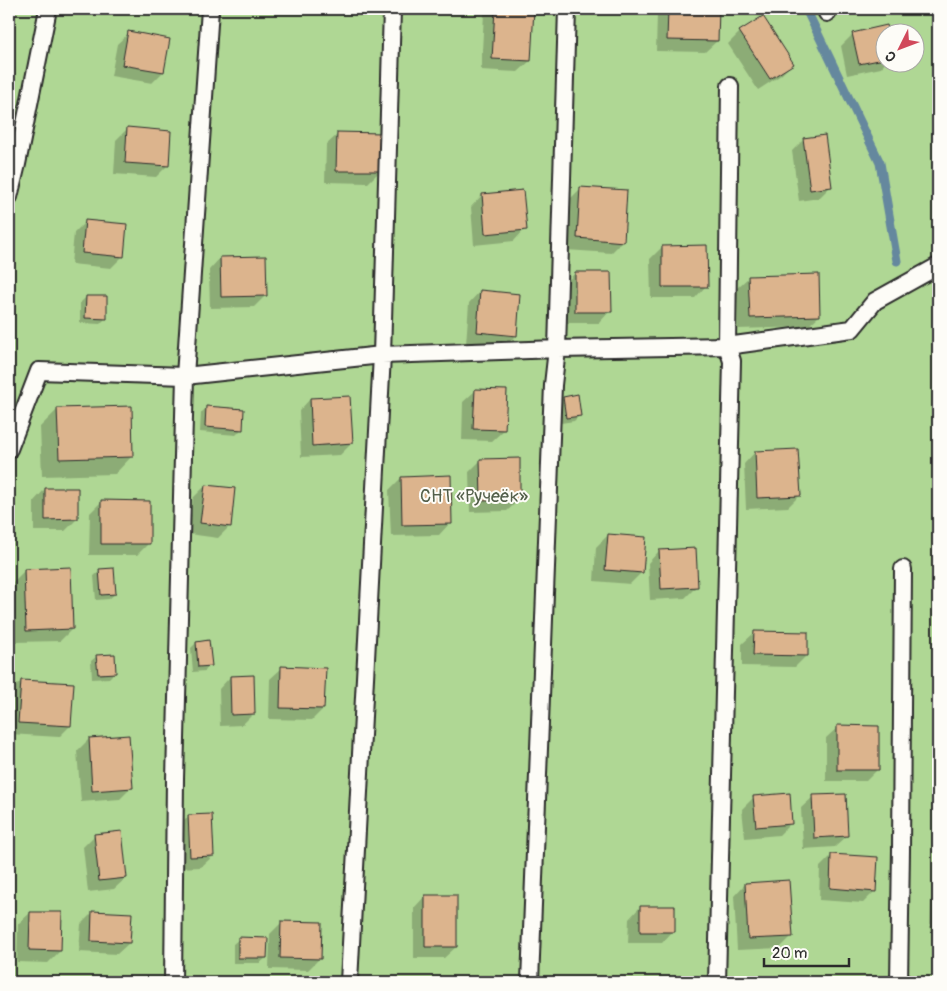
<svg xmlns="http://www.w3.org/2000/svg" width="947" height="991" font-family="Pangolin,sans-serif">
	<rect width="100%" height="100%" fill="#f6eee2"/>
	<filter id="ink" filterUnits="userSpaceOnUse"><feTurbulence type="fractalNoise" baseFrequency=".02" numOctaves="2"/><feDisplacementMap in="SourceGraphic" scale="10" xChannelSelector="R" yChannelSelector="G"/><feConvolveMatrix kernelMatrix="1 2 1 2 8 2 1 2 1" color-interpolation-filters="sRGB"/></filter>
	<g filter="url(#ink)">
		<path fill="#afd794" stroke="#6d8160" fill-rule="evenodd" d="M 9,9 L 938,9 L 938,982 L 9,982 ZM 884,32 L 914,32 L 914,62 L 884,62 Z"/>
		<path fill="#0003" d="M 489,9 L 533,9 L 530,61 L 518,72 L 481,70 L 484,13 Z
			M 661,9 L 718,9 L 717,41 L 705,52 L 656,51 L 657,13 Z
			M 864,9 L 906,9 L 904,11 Z
			M 762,18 L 792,64 L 781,75 L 758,90 L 728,44 L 740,32 Z
			M 886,27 L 887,32 L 884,32 L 884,62 L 886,62 L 881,68 L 847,75 L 841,46 L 853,34 Z
			M 129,33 L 163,72 L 152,83 L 111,76 L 117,44 Z
			M 128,128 L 167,166 L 156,177 L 114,174 L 116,140 Z
			M 338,134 L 380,171 L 368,183 L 325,182 L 326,145 Z
			M 804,139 L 830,187 L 819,198 L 799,201 L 792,151 Z
			M 581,188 L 623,241 L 611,253 L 566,250 L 569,200 Z
			M 482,195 L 525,229 L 514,241 L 474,245 L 471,207 Z
			M 86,221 L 123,256 L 111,268 L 71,264 L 74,233 Z
			M 662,247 L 706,286 L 695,298 L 651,298 L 650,259 Z
			M 220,258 L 266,295 L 254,307 L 210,308 L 209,270 Z
			M 575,273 L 610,311 L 599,323 L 564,323 L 564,285 Z
			M 749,277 L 819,316 L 807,327 L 738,329 L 737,288 Z
			M 480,291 L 516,335 L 504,347 L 466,344 L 469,303 Z
			M 86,297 L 106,318 L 100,324 L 80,323 L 80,303 Z
			M 475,391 L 504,430 L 492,441 L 462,440 L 463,402 Z
			M 564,398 L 580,415 L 574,421 L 561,423 L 558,403 Z
			M 310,399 L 352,443 L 340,455 L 301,457 L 299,411 Z
			M 206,408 L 242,429 L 236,435 L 200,432 L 201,413 Z
			M 58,409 L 132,456 L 115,474 L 42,476 L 40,427 Z
			M 755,452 L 799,496 L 788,507 L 746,509 L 744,464 Z
			M 481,460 L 519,500 L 507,511 L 470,512 L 469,472 Z
			M 401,478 L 450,523 L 439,535 L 391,536 L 389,490 Z
			M 205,486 L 230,526 L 218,538 L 189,534 L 193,498 Z
			M 45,489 L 77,519 L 65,531 L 34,531 L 34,501 Z
			M 101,502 L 149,543 L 137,555 L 89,555 L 90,513 Z
			M 608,535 L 642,572 L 630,584 L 594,581 L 596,547 Z
			M 659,551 L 697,586 L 685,598 L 650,600 L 648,563 Z
			M 25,570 L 72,629 L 60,641 L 15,642 L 13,582 Z
			M 100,571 L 115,594 L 109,599 L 96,600 L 94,576 Z
			M 754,633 L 807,655 L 795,667 L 742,666 L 742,644 Z
			M 196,643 L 210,665 L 205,671 L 193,672 L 191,648 Z
			M 97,656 L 115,672 L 109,678 L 92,679 L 91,661 Z
			M 282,668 L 323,709 L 312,720 L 269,719 L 270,679 Z
			M 230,677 L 254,713 L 242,725 L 220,726 L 219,689 Z
			M 21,681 L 70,726 L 59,737 L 9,734 L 9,693 Z
			M 838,727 L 877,770 L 866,781 L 826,781 L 826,738 Z
			M 89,739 L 132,787 L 120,799 L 81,802 L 77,751 Z
			M 754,797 L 791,823 L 779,835 L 745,838 L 742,809 Z
			M 813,797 L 847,836 L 835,847 L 803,849 L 801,808 Z
			M 189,816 L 213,856 L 201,867 L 179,868 L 177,828 Z
			M 95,835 L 126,878 L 114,889 L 88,892 L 83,847 Z
			M 832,855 L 875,891 L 863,903 L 819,900 L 820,867 Z
			M 745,884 L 792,936 L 780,948 L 737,950 L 734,896 Z
			M 938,893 L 938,931 L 930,931 L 931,900 Z
			M 425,896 L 456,947 L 444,958 L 414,958 L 414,908 Z
			M 640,907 L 673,931 L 662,943 L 628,943 L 629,919 Z
			M 93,912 L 129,943 L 117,954 L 79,952 L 81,924 Z
			M 30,913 L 60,951 L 48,963 L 17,962 L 18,924 Z
			M 281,923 L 320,958 L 308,970 L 269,969 L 270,934 Z
			M 239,939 L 266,958 L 260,963 L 233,963 L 233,944 Z"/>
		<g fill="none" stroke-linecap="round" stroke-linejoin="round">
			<path stroke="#65889e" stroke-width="9" d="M 806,9 L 880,163 L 897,261"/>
		</g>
		<path fill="#dcb48d" stroke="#2b2b2b" d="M 495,9 L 534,9 L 531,61 L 492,59 Z
			M 668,9 L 719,9 L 718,41 L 667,40 Z
			M 763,16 L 794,64 L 770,79 L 739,31 Z
			M 887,25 L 889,32 L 884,32 L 884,59 L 859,64 L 852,33 Z
			M 128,31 L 170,39 L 164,72 L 122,65 Z
			M 127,127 L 171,131 L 169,166 L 125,163 Z
			M 337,132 L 382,133 L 381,171 L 336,171 Z
			M 825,135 L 832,187 L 810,190 L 803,138 Z
			M 580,187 L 627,190 L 624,242 L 577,238 Z
			M 523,190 L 527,230 L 485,234 L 482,194 Z
			M 85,220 L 127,224 L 124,257 L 82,253 Z
			M 707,245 L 708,287 L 662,287 L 662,246 Z
			M 266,256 L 267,296 L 221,297 L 220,257 Z
			M 575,272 L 611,272 L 612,312 L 575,312 Z
			M 819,274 L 820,316 L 750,318 L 748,276 Z
			M 480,290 L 520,294 L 517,336 L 477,332 Z
			M 86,296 L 107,296 L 107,319 L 85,318 Z
			M 475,389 L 507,390 L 505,430 L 473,429 Z
			M 578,394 L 581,416 L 566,418 L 563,397 Z
			M 350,396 L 353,443 L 312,446 L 310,398 Z
			M 132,406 L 133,457 L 59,459 L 57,408 Z
			M 206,406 L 244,409 L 243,430 L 205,427 Z
			M 798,449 L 801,496 L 757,498 L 755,451 Z
			M 520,458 L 520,500 L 481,501 L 480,459 Z
			M 451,475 L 452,524 L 402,525 L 401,477 Z
			M 205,485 L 235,488 L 231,527 L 200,523 Z
			M 45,488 L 78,488 L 78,519 L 45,520 Z
			M 101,500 L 150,501 L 150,544 L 101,544 Z
			M 608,534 L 646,537 L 643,573 L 605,570 Z
			M 696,548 L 698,587 L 661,589 L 659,550 Z
			M 71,567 L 73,629 L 26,631 L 24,569 Z
			M 114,568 L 116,594 L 101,595 L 99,569 Z
			M 754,631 L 808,632 L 808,656 L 753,655 Z
			M 209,640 L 212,666 L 198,667 L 196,642 Z
			M 115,654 L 116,673 L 98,674 L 96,655 Z
			M 281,666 L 326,668 L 324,709 L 280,708 Z
			M 254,675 L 255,714 L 231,715 L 230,676 Z
			M 21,680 L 74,683 L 71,726 L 18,723 Z
			M 837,725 L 879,726 L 879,770 L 837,770 Z
			M 129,735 L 133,788 L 92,791 L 89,738 Z
			M 790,793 L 792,824 L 756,827 L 753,796 Z
			M 846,794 L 848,836 L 814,838 L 812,795 Z
			M 212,814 L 214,856 L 190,857 L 188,815 Z
			M 122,831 L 127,878 L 99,881 L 94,834 Z
			M 831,854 L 878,857 L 876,892 L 830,888 Z
			M 789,880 L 793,937 L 748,939 L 745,883 Z
			M 425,895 L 457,895 L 457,947 L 425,947 Z
			M 640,906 L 675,906 L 675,932 L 640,932 Z
			M 92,911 L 132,913 L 130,943 L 91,941 Z
			M 30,912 L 62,912 L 61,951 L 29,950 Z
			M 281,921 L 322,922 L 321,959 L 280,958 Z
			M 238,937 L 268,938 L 267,958 L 238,958 Z"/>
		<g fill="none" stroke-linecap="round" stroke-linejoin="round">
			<defs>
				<path id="service" d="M 827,13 L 827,9
					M 9,197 L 17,164 L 48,9
					M 9,449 L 39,371 L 185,376 L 382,355 L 557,349 L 727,346 L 852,329 L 875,301 L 938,266
					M 173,982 L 175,779 L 185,376 L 210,9
					M 349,982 L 382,355 L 392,9
					M 530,982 L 553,385 L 557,349 L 567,9
					M 717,982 L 732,361 L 727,346 L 730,86
					M 899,982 L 901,850 L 903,569"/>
			</defs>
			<use href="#service" stroke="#2b2b2b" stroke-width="20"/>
			<use href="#service" stroke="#fdfcf7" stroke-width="16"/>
		</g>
	</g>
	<g text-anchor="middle" stroke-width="4" stroke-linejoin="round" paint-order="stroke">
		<g font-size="18" fill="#535f4a" stroke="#fdfcf7">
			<text x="474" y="502">СНТ «Ручеёк»</text>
		</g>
	</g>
	<rect width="947" height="991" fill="none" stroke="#fdfcf7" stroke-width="30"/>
	<rect x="15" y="15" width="917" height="961" fill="none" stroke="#2b2b2b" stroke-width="2" filter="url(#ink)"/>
	<g transform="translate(900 48) rotate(228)"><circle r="24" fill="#fdfcf7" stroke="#a9a8a5"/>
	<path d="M0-4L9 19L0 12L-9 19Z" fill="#d1495b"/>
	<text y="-8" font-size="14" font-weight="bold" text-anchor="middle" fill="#2b2b2b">С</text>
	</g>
	<path d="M764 958v8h85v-8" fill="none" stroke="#2b2b2b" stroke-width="2.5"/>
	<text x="772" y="958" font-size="15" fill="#2b2b2b" stroke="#fdfcf7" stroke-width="4" paint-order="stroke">20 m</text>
</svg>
